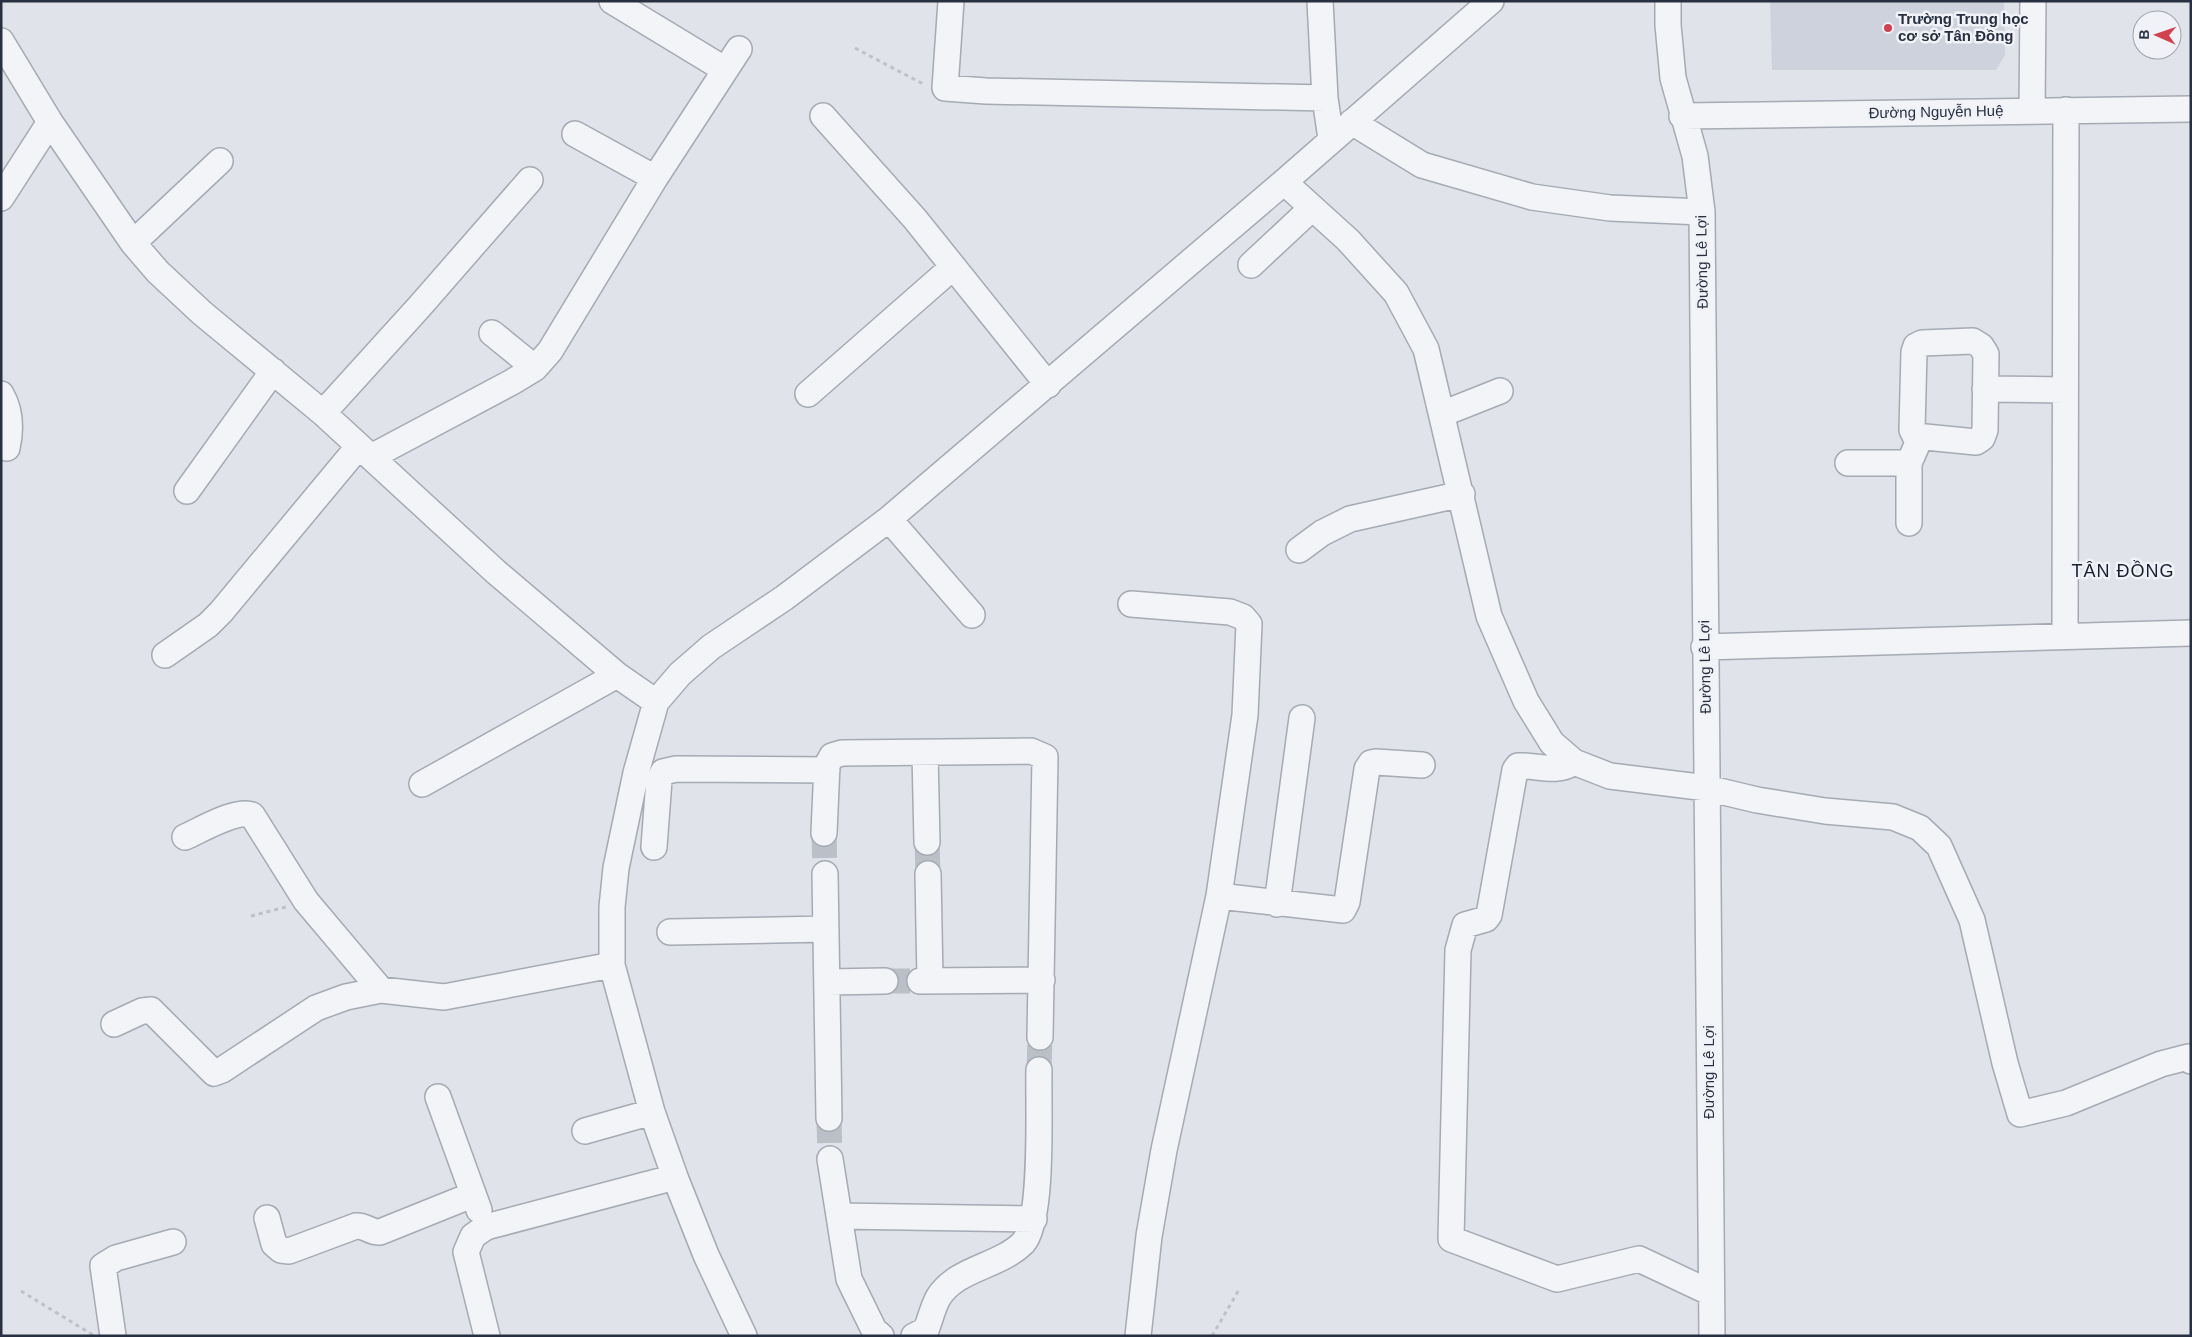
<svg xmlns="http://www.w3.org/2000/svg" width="2192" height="1337" font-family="Arial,sans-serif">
	<rect width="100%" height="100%" fill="#e0e3e9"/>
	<path fill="#ced2dc" d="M 1770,1 L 2004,1 L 2005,55 L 1996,70 L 1772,70 Z"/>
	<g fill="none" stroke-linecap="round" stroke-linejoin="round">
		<path stroke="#bbbfc7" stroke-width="25" stroke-dasharray="25 12" stroke-linecap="butt" d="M 824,833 L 825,874
			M 927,842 L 928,874
			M 885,981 L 920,981
			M 1039,1070 L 1040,1037
			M 829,1118 L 830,1159"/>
		<defs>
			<path id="minor" d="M 612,1 L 724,69
				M 951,1 L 945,88 L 986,91 L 1325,98
				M 1320,1 L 1325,98 L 1331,139
				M 1668,1 L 1668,25 L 1673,78 L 1695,156 L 1702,212 L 1712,1336
				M 1,41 L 50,122 L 133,243 L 158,272 L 202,313 L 323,413 L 496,572 L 617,675 L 656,702
				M 2032,111 L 2033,1
				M 823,116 L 915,219 L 1048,385
				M 1682,116 L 2191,109
				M 1352,122 L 1422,165 L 1532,197 L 1610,208 L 1702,212
				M 575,134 L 655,178
				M 1284,182 L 1348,240 L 1396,293 L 1426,349 L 1489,616 L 1526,701 L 1552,743 L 1574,762 L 1610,776 L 1707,788 L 1757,800 L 1825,811 L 1893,817 L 1920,828 L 1939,846 L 1972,920 L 2005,1063 L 2020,1114 L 2066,1103 L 2161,1064 L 2188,1057 L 2191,1061
				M 1,198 L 50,122
				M 133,243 L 220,161
				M 1251,265 L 1312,208
				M 492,333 L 535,368
				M 1973,341 L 1981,346 L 1986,354 L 1985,430 L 1982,438 L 1976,442 L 1915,436 L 1912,430 L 1914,352 L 1916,346 L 1922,343 Z
				M 1985,389 L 2064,390
				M 1,394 C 11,411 11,430 7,448
				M 808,394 L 953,267
				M 323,413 L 420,306 L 530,180
				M 1442,414 L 1500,391
				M 371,457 L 512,382 L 535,368 L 550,351 L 655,178 L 739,49
				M 1848,463 L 1909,463 L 1920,438
				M 187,491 L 273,371
				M 889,519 L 972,615
				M 1909,523 L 1909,463
				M 1299,550 L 1322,533 L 1350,519 L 1462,494
				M 1131,604 L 1230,612 L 1243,617 L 1249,624 L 1245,715 L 1219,896 L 1164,1150 L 1149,1236 L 1138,1336
				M 2065,635 L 2066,110
				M 1704,647 L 2191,633
				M 165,655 L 208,625 L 221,612 L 359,446
				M 925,753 L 927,842
				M 1574,762 C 1557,774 1537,765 1518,766 L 1515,770 L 1489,915 L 1486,919 L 1465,925 L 1458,950 L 1451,1239 L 1557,1279 L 1639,1259 L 1711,1293
				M 422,784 L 617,675
				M 824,833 L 827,765 L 832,756 L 842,753 L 1031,751 L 1045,757 L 1040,1037
				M 185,837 C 201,830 236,809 252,815 L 306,901 L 381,990
				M 654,847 L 659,780 L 663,772 L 676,769 L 827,770
				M 825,874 L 829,1118
				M 928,874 L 930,981
				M 1219,896 L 1343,910 L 1347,902 L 1367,769 L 1371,763 L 1376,762 L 1422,765
				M 1277,904 L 1302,718
				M 670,932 L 826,929
				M 920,981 L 1042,980
				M 827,982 L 885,981
				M 114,1024 L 142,1011 L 151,1010 L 214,1073 L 222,1070 L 316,1008 L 346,997 L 381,990 L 444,997 L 612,965
				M 438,1097 L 479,1210
				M 585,1131 L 652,1112
				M 830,1159 L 849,1279 L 874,1330 L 881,1336
				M 839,1216 L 1034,1219
				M 267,1218 L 274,1244 L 281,1250 L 289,1251 L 356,1226 C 365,1225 371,1233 380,1232 L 472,1195
				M 113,1336 L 103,1266 L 116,1258 L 173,1242
				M 487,1336 L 466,1252 L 473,1236 L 486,1227 L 675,1177
				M 744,1336 L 706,1255 L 675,1177 L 652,1112 L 612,965 L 612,907 L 616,868 L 636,773 L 656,702 L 680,674 L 711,647 L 784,598 L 889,519 L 1284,182 L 1491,1
				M 914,1336 L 926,1330 C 930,1320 933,1307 938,1298 C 956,1268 999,1267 1023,1243 C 1044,1221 1038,1104 1039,1070"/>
		</defs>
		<use href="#minor" stroke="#a5aab3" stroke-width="28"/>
		<path stroke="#bec1c8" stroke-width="3" stroke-dasharray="4 4" stroke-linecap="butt" d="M 855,48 L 925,85
			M 251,916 L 286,907
			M 21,1291 L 93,1335
			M 1212,1336 L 1240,1288"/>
		<use href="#minor" stroke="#f3f4f8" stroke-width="25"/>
	</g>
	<circle fill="#d34150" stroke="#f0f2f7" stroke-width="2" cx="1888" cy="28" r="5"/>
	<g text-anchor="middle" stroke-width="5" stroke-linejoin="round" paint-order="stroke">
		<g font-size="15" font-weight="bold" fill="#283041" stroke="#f0f2f7" text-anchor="start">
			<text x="1898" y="24">Trường Trung học<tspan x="1898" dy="17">cơ sở Tân Đồng</tspan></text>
		</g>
		<g font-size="15" fill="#283041" stroke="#f0f2f7">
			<text transform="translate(1936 112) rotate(-1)" y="5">Đường Nguyễn Huệ</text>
			<text transform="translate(1702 262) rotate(-91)" y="5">Đường Lê Lợi</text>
			<text transform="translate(1705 667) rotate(-91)" y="5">Đường Lê Lợi</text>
			<text transform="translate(1709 1072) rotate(-90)" y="5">Đường Lê Lợi</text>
		</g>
		<g font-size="18" letter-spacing="1" fill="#1a2132" stroke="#f0f2f7">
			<text x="2123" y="577">TÂN ĐỒNG</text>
		</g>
	</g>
	<rect width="2192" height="1337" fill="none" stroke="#283041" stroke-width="5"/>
	<g transform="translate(2157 35) rotate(272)"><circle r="24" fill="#f0f2f7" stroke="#a0a4ae"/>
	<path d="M0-4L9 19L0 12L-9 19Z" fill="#d34150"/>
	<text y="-8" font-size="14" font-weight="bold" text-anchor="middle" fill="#283041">B</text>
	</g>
</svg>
